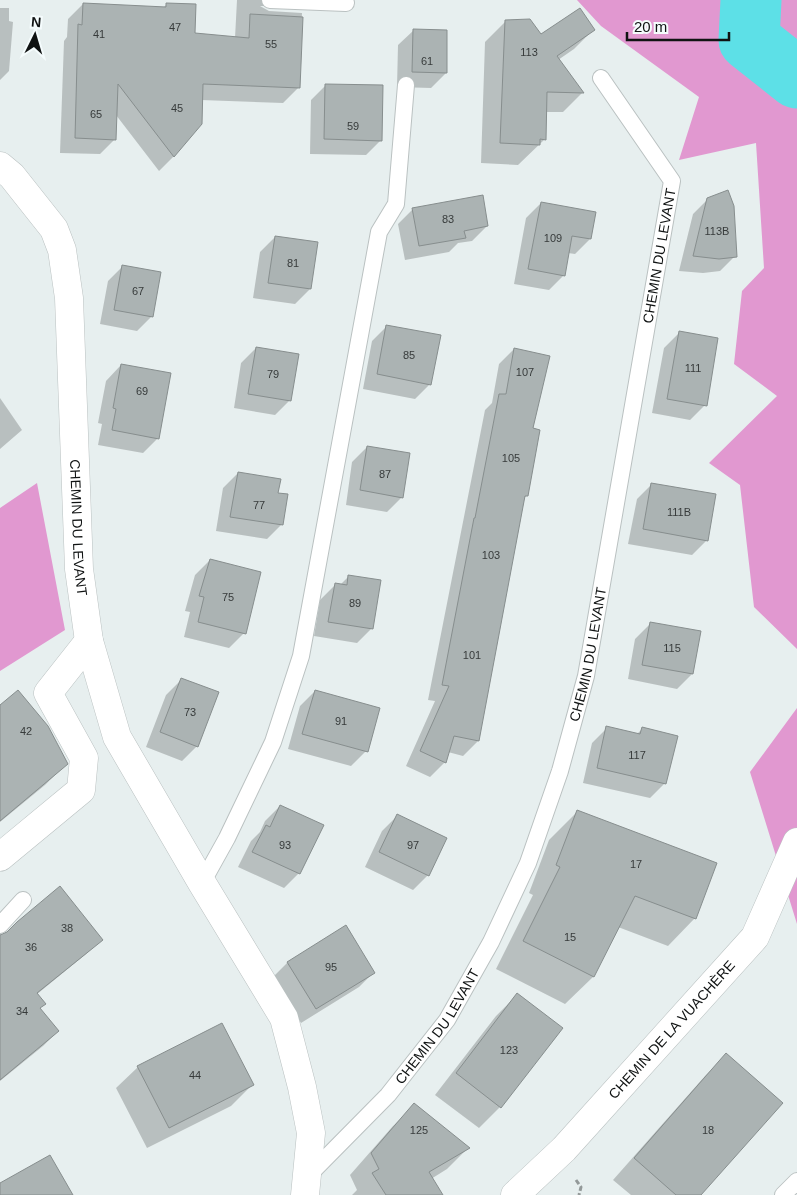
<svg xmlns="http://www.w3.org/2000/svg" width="797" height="1195" font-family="Arial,sans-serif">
	<rect width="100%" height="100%" fill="#e7efef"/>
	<path fill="#e198d0" d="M 577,0 L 797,0 L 797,649 L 754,607 L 740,485 L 709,463 L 777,396 L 734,364 L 742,291 L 764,268 L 756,143 L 679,160 L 699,97 L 601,26 Z
		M 37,483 L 65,630 L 0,671 L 0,508 Z
		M 797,708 L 797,924 L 750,772 Z"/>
	<path fill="#0003" d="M 237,0 L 293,0 L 288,6 L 260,6 L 269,11 L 302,13 L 298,88 L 283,103 L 201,100 L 174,156 L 159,171 L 116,115 L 115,139 L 100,154 L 60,153 L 64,41 L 67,37 L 68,19 L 83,4 L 163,8 L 167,4 L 194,34 L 235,38 Z
		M 0,8 L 9,8 L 9,21 L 13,22 L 9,71 L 0,80 Z
		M 505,22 L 540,35 L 594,29 L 574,49 L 558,60 L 582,93 L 563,112 L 546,112 L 545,139 L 518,165 L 481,163 L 485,42 Z
		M 414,30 L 446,73 L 431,88 L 397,87 L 398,45 Z
		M 326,85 L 381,140 L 366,155 L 310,154 L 311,100 Z
		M 708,199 L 735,256 L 720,271 L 703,273 L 679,271 L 693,214 Z
		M 541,203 L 590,239 L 575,254 L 568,253 L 564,275 L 549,290 L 514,284 L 526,218 Z
		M 413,209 L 487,226 L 472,241 L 458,243 L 449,252 L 405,260 L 398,224 Z
		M 275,237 L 317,243 L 310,289 L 295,304 L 253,298 L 260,252 Z
		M 123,266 L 152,316 L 137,331 L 100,324 L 108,281 Z
		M 387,326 L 430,384 L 415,399 L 363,389 L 372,341 Z
		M 679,333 L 705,405 L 690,420 L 652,413 L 664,348 Z
		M 256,348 L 290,400 L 275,415 L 234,408 L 241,363 Z
		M 514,349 L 532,429 L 526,496 L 524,498 L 478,741 L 463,756 L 448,752 L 445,762 L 430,777 L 406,766 L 435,701 L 428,700 L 485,410 L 492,403 L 499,364 Z
		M 121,365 L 158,438 L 143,453 L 98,445 L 102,424 L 98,423 L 106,381 Z
		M 0,398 L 22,430 L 0,449 Z
		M 367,447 L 402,497 L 387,512 L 346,505 L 352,462 Z
		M 238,473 L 277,494 L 282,524 L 267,539 L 216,531 L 223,488 Z
		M 652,484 L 707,540 L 692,555 L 628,544 L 637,499 Z
		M 210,560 L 244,633 L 229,648 L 184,637 L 190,612 L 185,611 L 195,575 Z
		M 349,576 L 372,628 L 357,643 L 314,636 L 320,600 L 335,585 L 340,585 Z
		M 650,624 L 692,674 L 677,689 L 628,679 L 635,639 Z
		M 181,680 L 197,746 L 182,761 L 146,747 L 166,695 Z
		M 315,691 L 366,751 L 351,766 L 288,749 L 300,706 Z
		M 0,706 L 67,763 L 45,785 L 0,822 Z
		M 607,728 L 636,735 L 642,729 L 665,783 L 650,798 L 583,783 L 592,743 Z
		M 280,806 L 299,873 L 284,888 L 238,867 L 251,841 L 260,832 L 265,821 Z
		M 577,812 L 695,918 L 668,946 L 618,927 L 593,977 L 565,1004 L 496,969 L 533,895 L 529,893 L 549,840 Z
		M 397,816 L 445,838 L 428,875 L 413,890 L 365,867 L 382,831 Z
		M 345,927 L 374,972 L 359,987 L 301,1023 L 272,978 L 287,963 Z
		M 0,937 L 101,939 L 86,954 L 36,995 L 39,1008 L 58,1031 L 43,1046 L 0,1081 Z
		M 517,995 L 500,1107 L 479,1128 L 435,1095 L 496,1016 Z
		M 727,1055 L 699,1195 L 631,1195 L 613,1180 L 705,1076 Z
		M 138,1067 L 252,1085 L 231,1106 L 147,1148 L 116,1088 Z
		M 415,1105 L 468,1148 L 447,1169 L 431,1179 L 436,1195 L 352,1195 L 357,1190 L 350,1175 L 393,1126 Z"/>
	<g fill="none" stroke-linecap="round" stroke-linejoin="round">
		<path stroke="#5de0e7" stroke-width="61" d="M 751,0 L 749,40 L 797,78"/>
	</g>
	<path fill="#abb3b3" stroke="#878e8e" d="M 83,3 L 166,7 L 166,3 L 196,4 L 195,33 L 249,38 L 250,14 L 303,17 L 300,88 L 203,84 L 202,124 L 174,157 L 118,84 L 116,140 L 75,138 L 78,24 L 82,25 Z
		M 580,8 L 595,30 L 557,56 L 584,93 L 547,92 L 546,140 L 540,139 L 540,145 L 500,143 L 505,20 L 530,19 L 541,34 Z
		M 413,29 L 447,30 L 447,73 L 412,72 Z
		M 325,84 L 383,85 L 382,141 L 324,139 Z
		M 728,190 L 734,206 L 737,257 L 719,259 L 693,256 L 707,198 Z
		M 483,195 L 488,226 L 464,231 L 466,238 L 419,246 L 412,208 Z
		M 541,202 L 596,212 L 591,239 L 572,236 L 565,276 L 528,269 Z
		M 275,236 L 318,242 L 311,289 L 268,283 Z
		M 122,265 L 161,272 L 153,317 L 114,310 Z
		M 386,325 L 441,335 L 431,385 L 377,374 Z
		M 679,331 L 718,338 L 707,406 L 667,399 Z
		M 256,347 L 299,354 L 291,401 L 248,394 Z
		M 514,348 L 550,356 L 533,428 L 540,430 L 528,496 L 525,496 L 479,741 L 454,736 L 446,763 L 420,751 L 449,686 L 442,685 L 474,518 L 475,518 L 499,394 L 506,394 Z
		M 121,364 L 171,373 L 159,439 L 112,430 L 116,409 L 113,408 Z
		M 367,446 L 410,453 L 403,498 L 360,490 Z
		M 238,472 L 281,479 L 278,493 L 288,494 L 283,525 L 230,517 Z
		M 651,483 L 716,494 L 708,541 L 643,529 Z
		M 210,559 L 261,572 L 246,634 L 198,622 L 204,597 L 199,596 Z
		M 348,575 L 381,580 L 373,629 L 328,622 L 335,583 L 347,585 Z
		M 650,622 L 701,631 L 693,674 L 642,665 Z
		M 181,678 L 219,692 L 198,747 L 160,732 Z
		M 18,690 L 48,726 L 68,764 L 0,821 L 0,705 Z
		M 315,690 L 380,708 L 368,752 L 302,734 Z
		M 606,726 L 640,734 L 642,727 L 678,736 L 666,784 L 597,768 Z
		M 280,805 L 324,825 L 300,874 L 252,852 L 266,825 L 270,827 Z
		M 577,810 L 717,863 L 696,919 L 635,896 L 594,977 L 523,941 L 560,867 L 556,865 Z
		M 397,814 L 447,838 L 429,876 L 379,852 Z
		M 60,886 L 103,940 L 37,993 L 46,1004 L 40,1008 L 59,1031 L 0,1080 L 0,935 L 7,932 L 17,922 Z
		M 346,925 L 375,973 L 316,1009 L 287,962 Z
		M 517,993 L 563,1028 L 501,1108 L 456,1073 Z
		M 222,1023 L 254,1085 L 169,1128 L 137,1066 Z
		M 726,1053 L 783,1103 L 701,1195 L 676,1195 L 634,1158 Z
		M 414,1103 L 470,1148 L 429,1172 L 443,1195 L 386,1195 L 372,1173 L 379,1169 L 371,1153 Z
		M 50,1155 L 73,1195 L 0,1195 L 0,1183 Z"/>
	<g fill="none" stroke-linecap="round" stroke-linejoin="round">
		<defs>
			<g id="lane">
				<path d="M 270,0 L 346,3"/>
				<path d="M 202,883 L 227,838 L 273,742 L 301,656 L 379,232 L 396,204 L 406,85"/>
				<path d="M 0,925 L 23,900"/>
				<path id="s1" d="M 307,1177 L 388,1095 L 447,1020 L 491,942 L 528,863 L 560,771 L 586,676 L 672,181 L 601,78"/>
				<path d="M 783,1195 L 797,1181"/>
			</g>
			<g id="street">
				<path id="s2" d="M 0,166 L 12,176 L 54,229 L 62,250 L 69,298 L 79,569 L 89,641 L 117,737 L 202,883 L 284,1018 L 302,1087 L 311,1133 L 305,1195"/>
				<path d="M 0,857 L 81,790 L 84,758 L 48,693 L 89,641"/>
				<path id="s3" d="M 515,1195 L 564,1149 L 755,937 L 797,842"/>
			</g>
		</defs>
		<use href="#lane" stroke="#bac1c1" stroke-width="18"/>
		<use href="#street" stroke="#bac1c1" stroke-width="29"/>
		<path stroke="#939999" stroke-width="3" stroke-dasharray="5 2.5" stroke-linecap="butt" d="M 576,1180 L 581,1187 L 579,1195"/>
		<use href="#lane" stroke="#fff" stroke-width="16"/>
		<use href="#street" stroke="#fff" stroke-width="28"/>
	</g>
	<g text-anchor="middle" stroke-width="5" stroke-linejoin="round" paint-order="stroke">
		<g font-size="11" fill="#373b3b">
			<text x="175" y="31">47</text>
			<text x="99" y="38">41</text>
			<text x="271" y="48">55</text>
			<text x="529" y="56">113</text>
			<text x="427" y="65">61</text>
			<text x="177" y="112">45</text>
			<text x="96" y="118">65</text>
			<text x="353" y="130">59</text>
			<text x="448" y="223">83</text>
			<text x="717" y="235">113B</text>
			<text x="553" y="242">109</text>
			<text x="293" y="267">81</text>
			<text x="138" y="295">67</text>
			<text x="409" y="359">85</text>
			<text x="693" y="372">111</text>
			<text x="525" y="376">107</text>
			<text x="273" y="378">79</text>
			<text x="142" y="395">69</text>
			<text x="511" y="462">105</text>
			<text x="385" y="478">87</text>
			<text x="259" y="509">77</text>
			<text x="679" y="516">111B</text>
			<text x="491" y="559">103</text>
			<text x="228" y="601">75</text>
			<text x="355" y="607">89</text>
			<text x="672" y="652">115</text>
			<text x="472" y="659">101</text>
			<text x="190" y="716">73</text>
			<text x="341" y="725">91</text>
			<text x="26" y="735">42</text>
			<text x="637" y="759">117</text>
			<text x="285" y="849">93</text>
			<text x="413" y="849">97</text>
			<text x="636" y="868">17</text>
			<text x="67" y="932">38</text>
			<text x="570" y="941">15</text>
			<text x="31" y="951">36</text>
			<text x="331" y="971">95</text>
			<text x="22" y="1015">34</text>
			<text x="509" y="1054">123</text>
			<text x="195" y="1079">44</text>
			<text x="419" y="1134">125</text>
			<text x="708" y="1134">18</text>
		</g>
		<g font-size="14" fill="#101313" stroke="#f5fcfd">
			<text dy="5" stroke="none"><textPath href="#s1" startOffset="1010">CHEMIN DU LEVANT</textPath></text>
			<text dy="5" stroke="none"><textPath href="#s2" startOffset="384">CHEMIN DU LEVANT</textPath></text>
			<text dy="5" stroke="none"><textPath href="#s1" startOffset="605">CHEMIN DU LEVANT</textPath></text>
			<text dy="5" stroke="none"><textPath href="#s1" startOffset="200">CHEMIN DU LEVANT</textPath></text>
			<text dy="5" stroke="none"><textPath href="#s3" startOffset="228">CHEMIN DE LA VUACHÈRE</textPath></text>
		</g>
	</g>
	<g transform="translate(35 35) rotate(5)" stroke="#f5fcfd" stroke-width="4" paint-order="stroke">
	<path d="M0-4L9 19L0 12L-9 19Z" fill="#101313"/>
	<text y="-8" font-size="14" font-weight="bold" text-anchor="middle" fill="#101313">N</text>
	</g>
	<path d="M627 32v8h102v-8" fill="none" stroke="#101313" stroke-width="2.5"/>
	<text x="634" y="32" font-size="15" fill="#101313" stroke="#f5fcfd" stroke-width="4" paint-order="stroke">20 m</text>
</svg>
